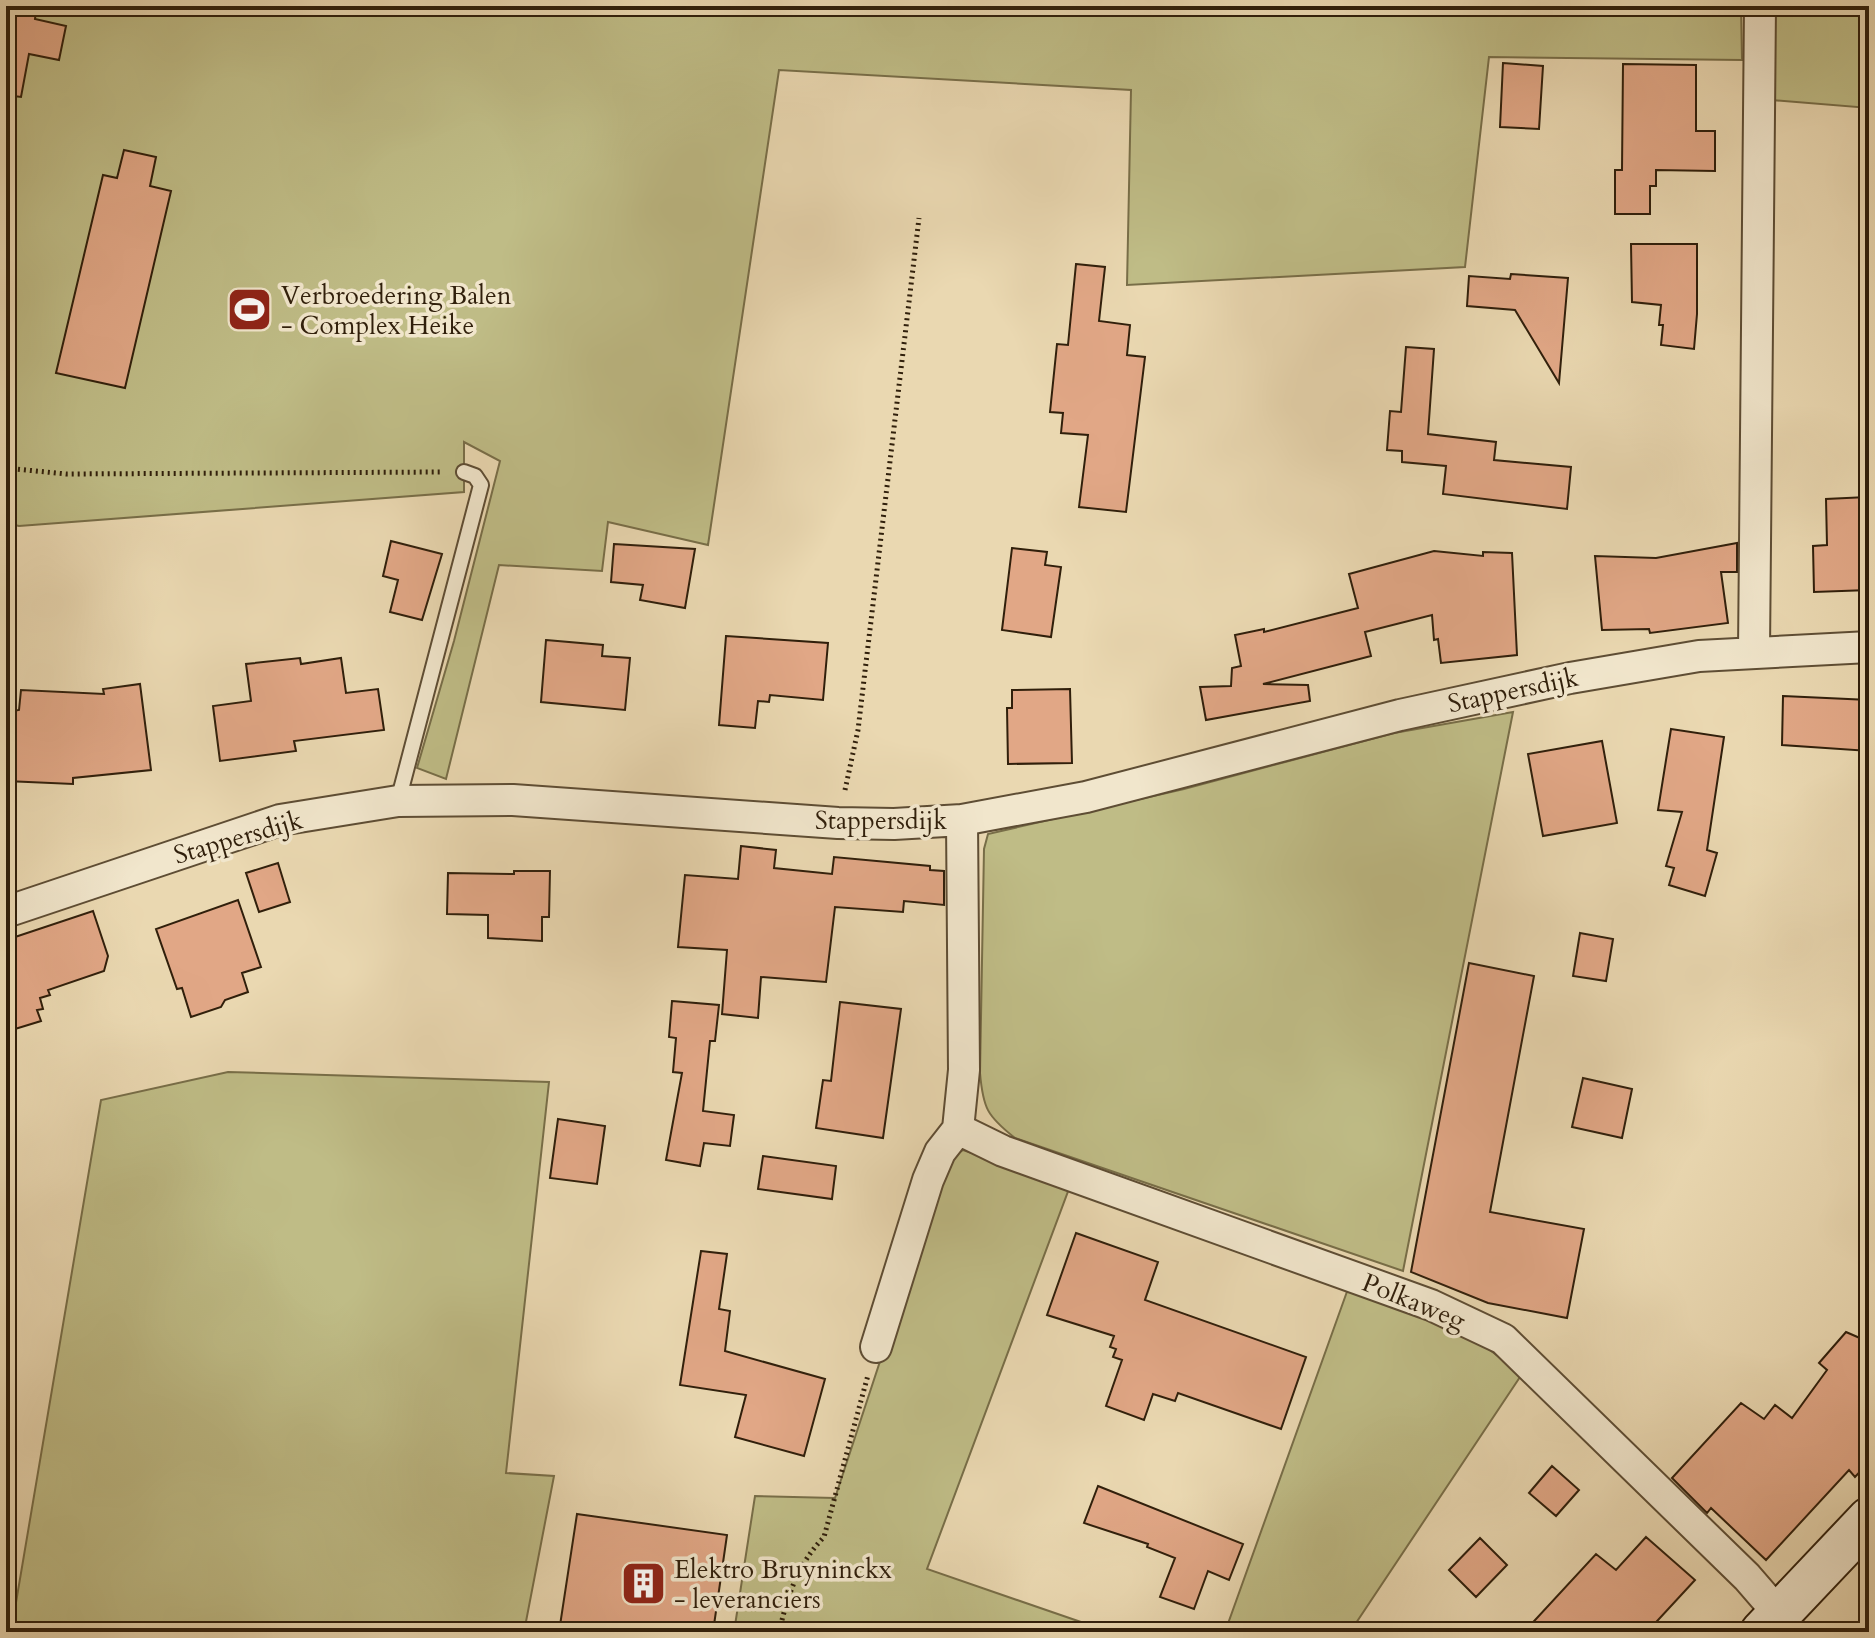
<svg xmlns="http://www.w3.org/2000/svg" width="1875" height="1638" font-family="Cardo,serif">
	<rect width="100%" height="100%" fill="#ead8b1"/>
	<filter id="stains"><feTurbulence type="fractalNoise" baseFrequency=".0025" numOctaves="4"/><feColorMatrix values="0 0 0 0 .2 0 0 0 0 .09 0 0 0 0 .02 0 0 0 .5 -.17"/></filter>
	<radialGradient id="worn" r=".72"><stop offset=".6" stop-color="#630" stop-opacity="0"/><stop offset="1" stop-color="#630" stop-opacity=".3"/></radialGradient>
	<path fill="#bfbc86" stroke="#786e48" stroke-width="2" d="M 6,6 L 1741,6 L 1742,60 L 1489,57 L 1465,267 L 1127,285 L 1131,90 L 779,70 L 708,545 L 608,522 L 602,571 L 499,565 L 446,779 L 417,768 L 454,641 L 500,461 L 464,442 L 464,492 L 19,526 L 6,523 Z
		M 1771,6 L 1869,6 L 1869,108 L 1772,100 Z
		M 1513,712 L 1403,1271 L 1015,1138 C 987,1116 983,1108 980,1073 L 984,849 L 988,834 L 1184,789 L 1394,733 Z
		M 228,1072 L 549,1082 L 506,1473 L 554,1476 L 524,1632 L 11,1632 L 101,1100 Z
		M 963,1150 L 1070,1186 L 927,1569 L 1110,1632 L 734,1632 L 755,1496 L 835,1498 L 943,1170 L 950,1159 Z
		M 1349,1286 L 1475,1339 L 1522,1374 L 1350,1632 L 1225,1632 Z"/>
	<path fill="#e1a786" stroke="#301f0b" stroke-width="2" d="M 6,6 L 36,11 L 35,19 L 66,26 L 59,60 L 29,54 L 21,97 L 6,95 Z
		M 1503,63 L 1543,66 L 1539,129 L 1500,127 Z
		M 1623,64 L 1696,65 L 1696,131 L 1715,131 L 1715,171 L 1656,170 L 1656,186 L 1650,186 L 1650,214 L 1615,214 L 1615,170 L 1622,170 Z
		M 124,150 L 156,157 L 150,186 L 171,191 L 125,388 L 56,373 L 103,175 L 117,178 Z
		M 1631,244 L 1697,244 L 1697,314 L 1694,349 L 1661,345 L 1663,325 L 1659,325 L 1661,305 L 1632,302 Z
		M 1076,264 L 1105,267 L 1099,321 L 1130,325 L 1127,355 L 1145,357 L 1126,512 L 1079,507 L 1088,435 L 1061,433 L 1063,413 L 1050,412 L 1057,344 L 1068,345 Z
		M 1511,274 L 1568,278 L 1559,383 L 1515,310 L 1467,306 L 1469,276 L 1510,279 Z
		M 1406,347 L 1434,349 L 1428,434 L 1496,442 L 1494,460 L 1571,467 L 1567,509 L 1443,494 L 1446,466 L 1402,462 L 1402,451 L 1387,450 L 1390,411 L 1401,412 Z
		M 1867,497 L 1869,590 L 1814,592 L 1813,546 L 1827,545 L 1826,499 Z
		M 391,541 L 442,554 L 422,620 L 390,612 L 398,580 L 383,576 Z
		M 1737,543 L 1737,572 L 1721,572 L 1728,623 L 1650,633 L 1649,629 L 1602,630 L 1595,556 L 1656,558 Z
		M 614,544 L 695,549 L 685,608 L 640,600 L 643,585 L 611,582 Z
		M 1012,548 L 1047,552 L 1045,565 L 1061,567 L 1051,637 L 1002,630 Z
		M 1434,551 L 1483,556 L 1483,552 L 1512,553 L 1517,655 L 1441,663 L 1438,639 L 1434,640 L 1432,615 L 1365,632 L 1371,656 L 1263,684 L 1308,685 L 1310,701 L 1206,720 L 1200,687 L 1231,686 L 1232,668 L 1241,666 L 1235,635 L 1264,629 L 1264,632 L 1358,608 L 1349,574 Z
		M 726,636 L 828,643 L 823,700 L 770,695 L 769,702 L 758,701 L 755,728 L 719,725 Z
		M 546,640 L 603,645 L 602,656 L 630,658 L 625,710 L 541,702 Z
		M 300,658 L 301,664 L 341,658 L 346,693 L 378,689 L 384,730 L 294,741 L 296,751 L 220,761 L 213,706 L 251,701 L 246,664 Z
		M 140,684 L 151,770 L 73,778 L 73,784 L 6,781 L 6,730 L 13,729 L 13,711 L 19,710 L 21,690 L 104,694 L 103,689 Z
		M 1070,689 L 1072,763 L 1008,764 L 1007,708 L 1012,708 L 1012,690 Z
		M 1783,696 L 1869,700 L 1869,751 L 1782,745 Z
		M 1671,729 L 1724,737 L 1707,850 L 1717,853 L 1705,896 L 1669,885 L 1674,868 L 1666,866 L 1682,812 L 1658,810 Z
		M 1602,741 L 1617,823 L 1543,836 L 1528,754 Z
		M 741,846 L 776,850 L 774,868 L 832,874 L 834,857 L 930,866 L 930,870 L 944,871 L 944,905 L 904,901 L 903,912 L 835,907 L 826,982 L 761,977 L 758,1018 L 722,1014 L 727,950 L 678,947 L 685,875 L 738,879 Z
		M 278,863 L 290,902 L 259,912 L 246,873 Z
		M 514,871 L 550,871 L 549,917 L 542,917 L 542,941 L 488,938 L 488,915 L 447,914 L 448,873 L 514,874 Z
		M 238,900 L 261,967 L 242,973 L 248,992 L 225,1000 L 221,1007 L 191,1017 L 182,988 L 177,989 L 156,929 Z
		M 93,911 L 108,956 L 104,971 L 48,990 L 50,995 L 40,998 L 43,1009 L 37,1010 L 41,1021 L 15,1029 L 6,1002 L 6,940 Z
		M 1580,933 L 1613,939 L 1606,981 L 1573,976 Z
		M 1469,963 L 1534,976 L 1490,1212 L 1584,1229 L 1567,1318 L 1488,1303 L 1411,1272 Z
		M 672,1001 L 719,1005 L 715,1041 L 710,1041 L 703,1111 L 734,1115 L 730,1146 L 704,1143 L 700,1166 L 666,1160 L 682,1073 L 673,1072 L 676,1038 L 669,1037 Z
		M 840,1002 L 901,1009 L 883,1138 L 816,1128 L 823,1080 L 831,1081 Z
		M 1583,1078 L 1632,1089 L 1622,1138 L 1572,1127 Z
		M 558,1119 L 605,1126 L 597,1184 L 550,1178 Z
		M 763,1156 L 836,1166 L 832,1199 L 758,1189 Z
		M 1076,1233 L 1158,1262 L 1145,1300 L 1306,1357 L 1281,1429 L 1178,1393 L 1175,1401 L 1153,1394 L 1144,1420 L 1106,1406 L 1122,1360 L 1113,1357 L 1116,1349 L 1110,1347 L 1114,1336 L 1047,1315 Z
		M 701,1251 L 727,1254 L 719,1309 L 730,1311 L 725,1351 L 825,1379 L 804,1456 L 735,1437 L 746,1395 L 680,1385 Z
		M 1846,1332 L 1869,1342 L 1869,1462 L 1855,1477 L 1849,1470 L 1766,1560 L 1711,1508 L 1707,1513 L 1672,1478 L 1741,1403 L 1764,1419 L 1775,1405 L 1792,1418 L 1827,1370 L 1819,1363 Z
		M 1552,1466 L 1579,1490 L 1556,1516 L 1529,1493 Z
		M 1098,1486 L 1243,1544 L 1229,1580 L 1208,1571 L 1194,1609 L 1160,1597 L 1175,1558 L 1147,1547 L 1148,1544 L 1084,1523 Z
		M 577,1514 L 727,1535 L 713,1632 L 559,1632 Z
		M 1646,1537 L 1695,1580 L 1647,1632 L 1524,1632 L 1596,1554 L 1616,1570 Z
		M 1480,1538 L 1507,1565 L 1476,1597 L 1449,1570 Z"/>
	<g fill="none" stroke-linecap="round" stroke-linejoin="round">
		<defs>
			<path id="service" d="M 398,801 L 481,485 L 475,476 L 464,472"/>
			<path id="minor" d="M 1754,651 L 1760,6
				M 962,820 L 964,1070 L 958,1129 L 1003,1151 L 1431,1305 L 1503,1339 L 1747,1577 L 1779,1614
				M 6,912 L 280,820 L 398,801 L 513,800 L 838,823 L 894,824 L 962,820 L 1086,797 L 1400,715 L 1570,678 L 1699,656 L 1869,647
				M 876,1347 L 928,1180 L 940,1152 L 958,1129"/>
			<path id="secondary" d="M 1762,1632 L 1869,1519"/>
		</defs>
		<use href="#service" stroke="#5e4d34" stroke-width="18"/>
		<use href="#minor" stroke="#5e4d34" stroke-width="34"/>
		<use href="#secondary" stroke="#301f0b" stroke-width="46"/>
		<path stroke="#301f0b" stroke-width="5" stroke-dasharray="2 4" stroke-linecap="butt" d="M 6,468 L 66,474 L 443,472
			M 845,790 L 858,730 L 919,218
			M 779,1632 C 788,1595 797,1565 824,1537 L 868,1375"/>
		<use href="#service" stroke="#f1e6cc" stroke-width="14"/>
		<use href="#minor" stroke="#f1e6cc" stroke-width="30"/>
		<use href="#secondary" stroke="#f1e6cc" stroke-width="42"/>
	</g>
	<defs>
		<symbol id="stadium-square" viewBox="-11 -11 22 22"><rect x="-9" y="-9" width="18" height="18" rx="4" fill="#8f2418" stroke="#f1e6cc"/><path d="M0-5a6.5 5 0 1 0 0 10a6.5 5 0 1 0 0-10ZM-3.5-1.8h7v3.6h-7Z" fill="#fff"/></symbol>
		<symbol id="building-square" viewBox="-11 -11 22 22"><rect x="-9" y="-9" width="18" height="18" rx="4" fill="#8f2418" stroke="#f1e6cc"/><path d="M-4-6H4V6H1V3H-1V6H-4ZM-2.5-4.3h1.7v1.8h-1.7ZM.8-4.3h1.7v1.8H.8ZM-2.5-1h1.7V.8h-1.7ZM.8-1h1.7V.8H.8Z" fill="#fff"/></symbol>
	</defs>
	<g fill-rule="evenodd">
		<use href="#stadium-square" x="224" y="284" width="51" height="51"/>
		<use href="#building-square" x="618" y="1558" width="51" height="51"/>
	</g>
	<g text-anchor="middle" stroke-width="7" stroke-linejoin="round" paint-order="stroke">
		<g font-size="26" fill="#301f0b" stroke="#f1e6cc" text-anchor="start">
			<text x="281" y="304">Verbroedering Balen<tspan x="281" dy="30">- Complex Heike</tspan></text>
			<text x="674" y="1578">Elektro Bruyninckx<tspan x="674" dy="30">- leveranciers</tspan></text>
		</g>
		<g font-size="26" fill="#301f0b" stroke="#f1e6cc">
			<text transform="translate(1513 690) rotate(-12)" y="9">Stappersdijk</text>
			<text x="881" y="829">Stappersdijk</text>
			<text transform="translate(238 837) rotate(-16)" y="9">Stappersdijk</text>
			<text transform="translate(1414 1301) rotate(22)" y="9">Polkaweg</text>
		</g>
	</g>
	<rect width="1875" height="1638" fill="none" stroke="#ead8b1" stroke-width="32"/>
	<rect x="8" y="8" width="1859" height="1622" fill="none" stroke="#301f0b" stroke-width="4"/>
	<rect x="16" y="16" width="1843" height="1606" fill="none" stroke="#301f0b" stroke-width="2"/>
	<rect width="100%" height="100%" filter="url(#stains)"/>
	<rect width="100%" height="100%" fill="url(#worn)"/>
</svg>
